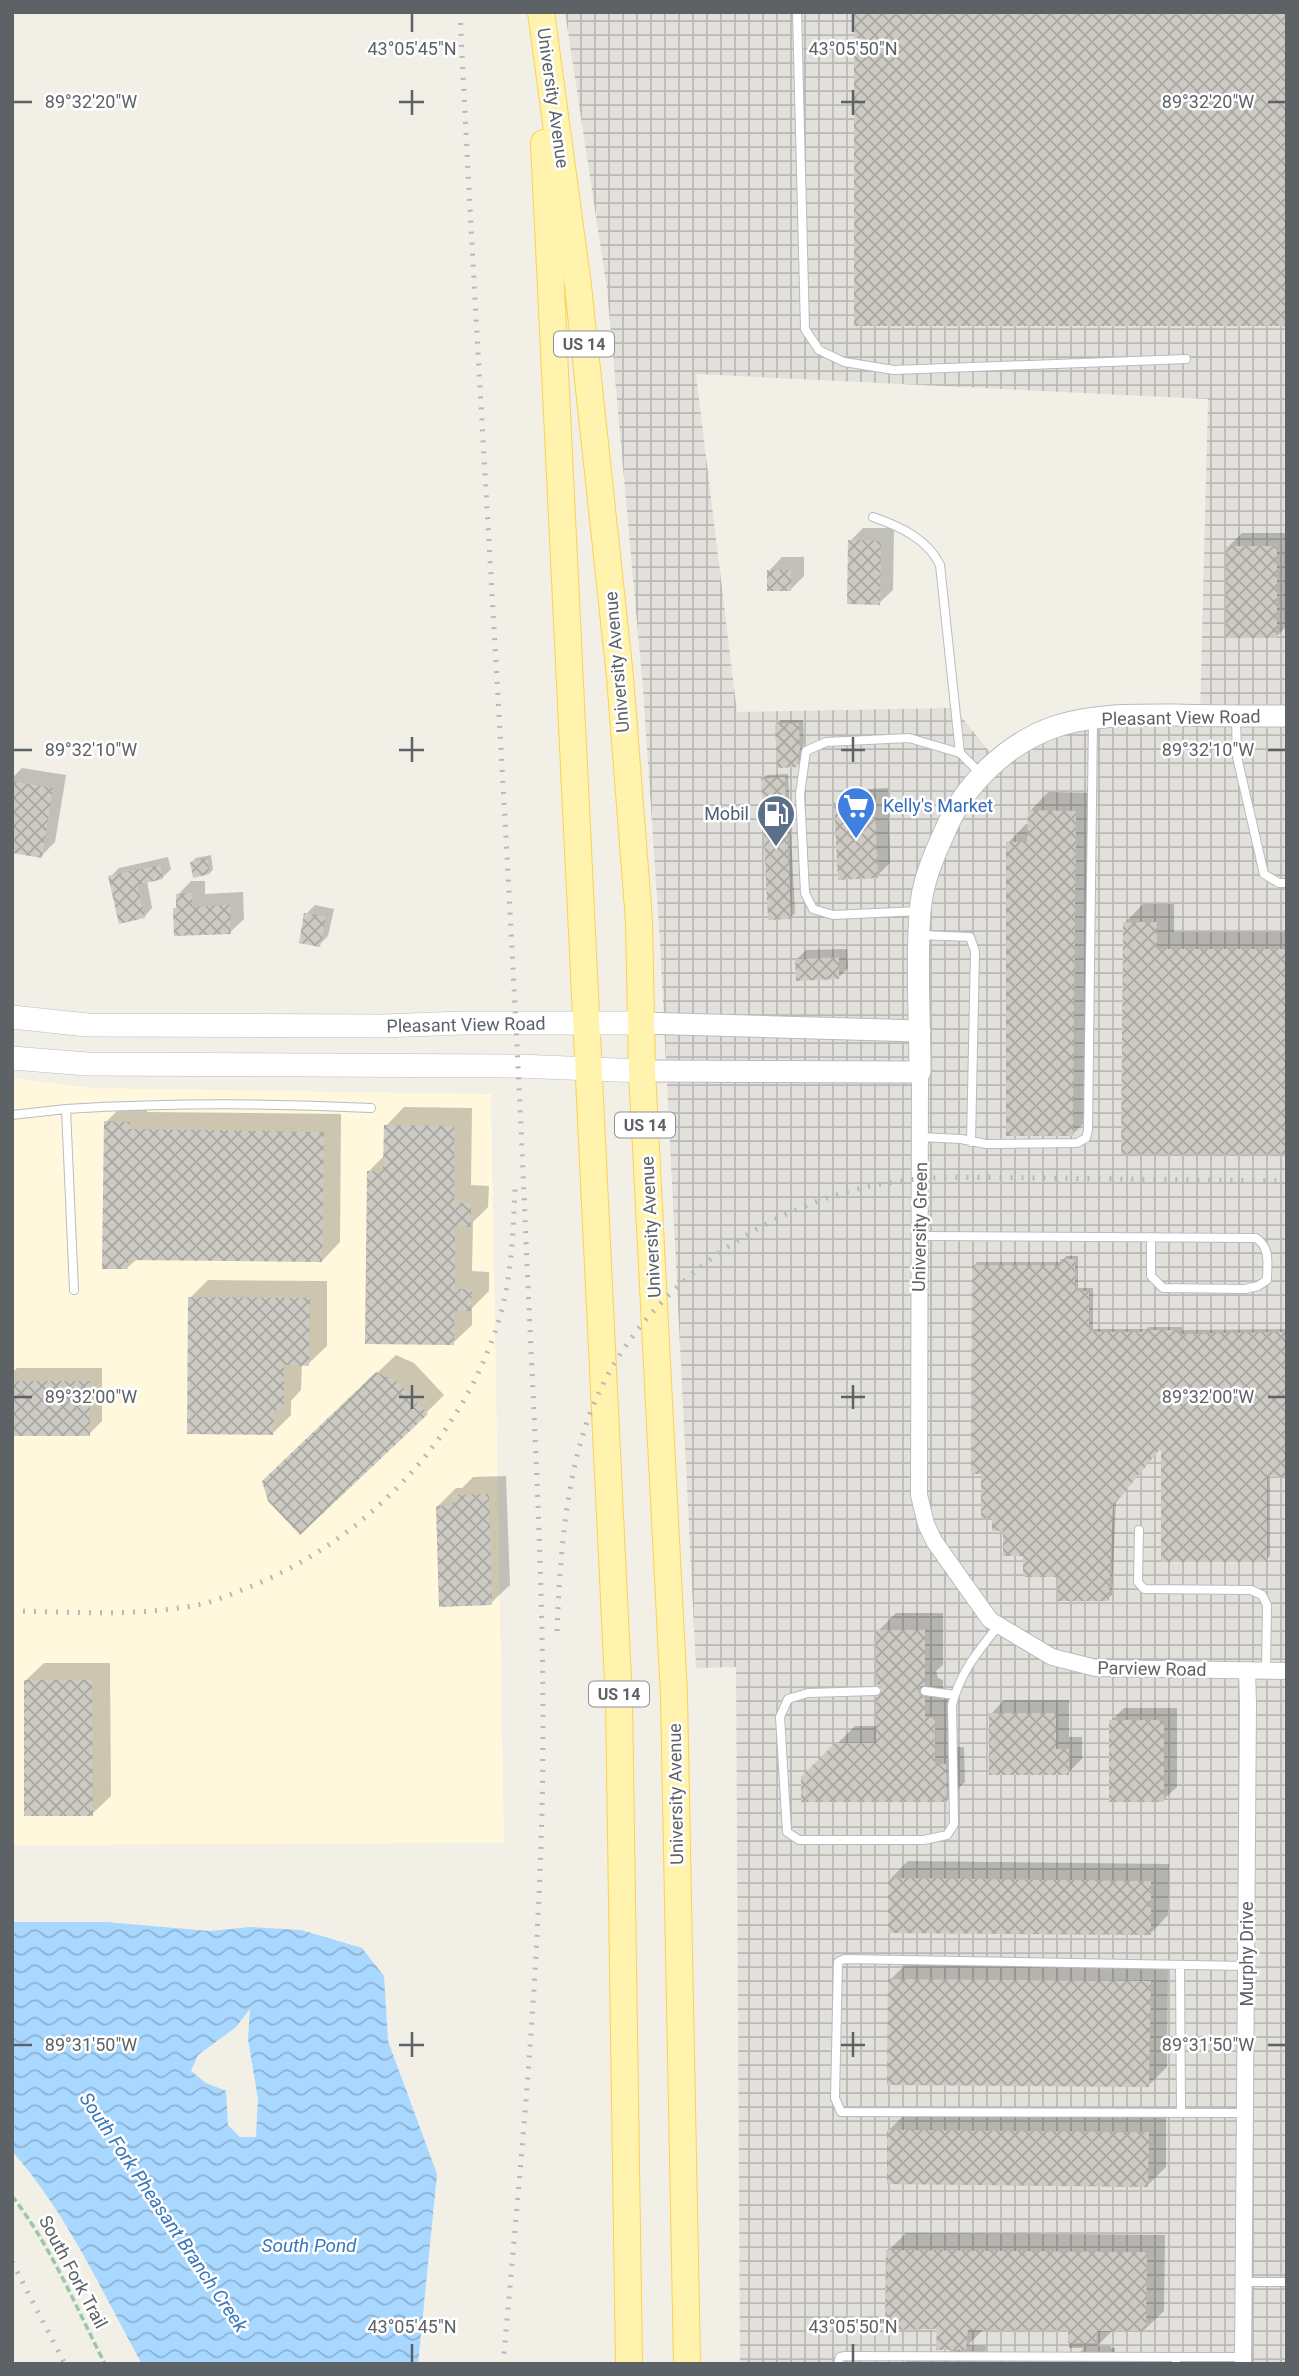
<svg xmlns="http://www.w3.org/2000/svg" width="1299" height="2376" font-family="Roboto,sans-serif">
	<defs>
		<pattern id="industrial-grid" width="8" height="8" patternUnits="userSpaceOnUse" patternTransform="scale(1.75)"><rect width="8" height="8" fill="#e2e0da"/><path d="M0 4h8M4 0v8" fill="none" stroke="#bab9b5"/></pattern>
		<pattern id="water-waves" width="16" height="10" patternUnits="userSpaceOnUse" patternTransform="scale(1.75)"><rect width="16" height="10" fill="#a8d7ff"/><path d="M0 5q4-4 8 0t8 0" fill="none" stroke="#8cb2d2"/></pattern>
		<pattern id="building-cross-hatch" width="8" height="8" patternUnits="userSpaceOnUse" patternTransform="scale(1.75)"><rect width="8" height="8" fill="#cccac3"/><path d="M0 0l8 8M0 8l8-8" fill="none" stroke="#a9a7a2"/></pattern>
	</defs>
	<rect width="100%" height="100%" fill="#f1efe6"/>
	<path fill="#fff8dd" d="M 12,1078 L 92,1088 L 491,1094 L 504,1843 L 12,1845 Z"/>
	<path fill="url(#industrial-grid)" fill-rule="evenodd" d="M 565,12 L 1287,12 L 1287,2364 L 740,2364 L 736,1667 L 696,1668 L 660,942 L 643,689 L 607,289 ZM 696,374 L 1208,399 L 1200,715 L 1054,727 L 997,761 L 954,708 L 737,712 Z"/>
	<path fill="url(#water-waves)" fill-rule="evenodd" d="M 12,1922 L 106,1922 L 209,1931 L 250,1927 L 301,1930 L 362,1948 L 384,1976 L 388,2041 L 437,2174 L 418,2364 L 142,2364 C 102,2292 67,2213 12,2151 ZM 250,2009 L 248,2039 L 258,2099 L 256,2137 L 240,2137 L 228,2125 L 226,2091 L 206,2083 L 191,2071 L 198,2055 L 236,2027 Z"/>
	<path fill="#0003" fill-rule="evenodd" d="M 863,528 L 894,528 L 893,590 L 879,603 L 850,541 Z
		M 1242,533 L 1287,533 L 1287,626 L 1277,636 L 1228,547 Z
		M 782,557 L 804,557 L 804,576 L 791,589 L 769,571 Z
		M 781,720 L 803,720 L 804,743 L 800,761 L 796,765 L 777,724 Z
		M 22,768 L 66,775 L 55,842 L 41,856 L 12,851 L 12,778 Z
		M 788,774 L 795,913 L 791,917 L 763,779 L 767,775 Z
		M 888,788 L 890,863 L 877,876 L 836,803 L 850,790 Z
		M 1048,792 L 1094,793 L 1091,1116 L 1073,1134 L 1008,843 L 1026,824 L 1029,824 L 1030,811 Z
		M 211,855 L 213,869 L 210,873 L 192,862 L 196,858 Z
		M 168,857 L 171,869 L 162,878 L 147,881 L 152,908 L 144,917 L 110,877 L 119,868 Z
		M 191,881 L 205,881 L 205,894 L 243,892 L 244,919 L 230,932 L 178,906 L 178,895 Z
		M 1143,904 L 1174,904 L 1174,932 L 1287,932 L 1287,1152 L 1125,923 Z
		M 315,905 L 334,909 L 328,936 L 319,945 L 306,914 Z
		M 847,949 L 848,968 L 839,977 L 797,959 L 806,950 Z
		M 124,1104 L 147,1104 L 147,1112 L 341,1114 L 340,1242 L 322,1261 L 137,1259 L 127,1268 L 106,1122 Z
		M 404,1107 L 472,1108 L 471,1185 L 489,1186 L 488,1207 L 473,1222 L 472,1271 L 489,1272 L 489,1291 L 472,1308 L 472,1325 L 453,1343 L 368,1172 L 385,1155 L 386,1126 Z
		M 1066,1256 L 1078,1256 L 1078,1288 L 1093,1288 L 1093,1329 L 1146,1329 L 1149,1327 L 1182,1327 L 1182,1330 L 1287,1329 L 1287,1473 L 1284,1475 L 1270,1475 L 1270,1556 L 1266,1560 L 1163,1444 L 1116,1501 L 1112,1595 L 1108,1599 L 1060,1575 L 1025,1554 L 1005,1529 L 974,1266 L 977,1262 L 1062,1262 Z
		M 208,1280 L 327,1281 L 327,1346 L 308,1364 L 302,1364 L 301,1390 L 291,1401 L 291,1415 L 273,1433 L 190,1298 Z
		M 396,1355 L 414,1363 L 444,1395 L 426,1413 L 282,1463 Z
		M 17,1368 L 102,1368 L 102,1421 L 89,1434 L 12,1434 L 12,1373 Z
		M 506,1476 L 510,1585 L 491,1603 L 437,1507 L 456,1488 L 462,1488 L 473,1477 Z
		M 896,1613 L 943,1613 L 943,1665 L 936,1671 L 938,1678 L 943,1680 L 943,1699 L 953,1699 L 953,1747 L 964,1747 L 965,1782 L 946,1800 L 803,1778 L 855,1726 L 878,1726 L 884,1692 L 878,1631 Z
		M 44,1663 L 110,1663 L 111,1796 L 92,1814 L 25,1681 Z
		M 1004,1700 L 1069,1700 L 1069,1737 L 1082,1737 L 1082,1759 L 1068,1773 L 991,1714 Z
		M 1124,1708 L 1177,1708 L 1177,1787 L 1163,1800 L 1111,1721 Z
		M 908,1861 L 1169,1864 L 1168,1915 L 1150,1934 L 890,1879 Z
		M 908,1962 L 1168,1964 L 1167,2067 L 1149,2085 L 890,1980 Z
		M 907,2112 L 1166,2115 L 1166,2167 L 1147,2186 L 889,2130 Z
		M 906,2233 L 1165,2235 L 1164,2311 L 1145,2329 L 1114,2329 L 1097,2346 L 1111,2346 L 1111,2348 L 1115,2348 L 1115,2361 L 1164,2362 L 1164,2364 L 904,2364 L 908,2359 L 942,2359 L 953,2348 L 888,2251 ZM 1070,2328 L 1069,2348 L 1084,2348 L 1071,2361 L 985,2359 L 986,2346 L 968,2345 L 983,2330 Z"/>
	<path fill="url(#building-cross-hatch)" d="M 854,12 L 1287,12 L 1287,326 L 854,326 Z
		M 848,540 L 881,541 L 880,605 L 847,604 Z
		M 1226,546 L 1277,546 L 1277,638 L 1226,638 Z
		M 767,570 L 791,570 L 791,591 L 767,591 Z
		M 799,723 L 800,748 L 797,767 L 777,768 L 775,724 Z
		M 785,777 L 791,919 L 768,920 L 761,778 Z
		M 12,781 L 53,788 L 42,858 L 12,853 Z
		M 875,801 L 878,878 L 838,880 L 834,803 Z
		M 1028,810 L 1076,811 L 1073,1136 L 1006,1136 L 1006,842 L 1027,842 Z
		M 207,858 L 210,874 L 193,878 L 190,862 Z
		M 160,865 L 163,879 L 137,885 L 145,918 L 119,924 L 108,876 Z
		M 192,893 L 192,907 L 230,905 L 231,934 L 174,936 L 173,908 L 176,908 L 176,894 Z
		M 304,913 L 326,917 L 320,947 L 299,943 Z
		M 1123,922 L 1157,922 L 1157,949 L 1287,949 L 1287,1154 L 1121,1154 Z
		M 839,957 L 839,979 L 796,981 L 795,959 Z
		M 104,1121 L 130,1122 L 130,1129 L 324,1132 L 322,1262 L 128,1260 L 128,1269 L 102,1269 Z
		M 384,1125 L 454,1126 L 454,1203 L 471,1203 L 471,1227 L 455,1226 L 455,1289 L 472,1289 L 471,1311 L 454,1311 L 454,1345 L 365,1344 L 367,1171 L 383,1171 Z
		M 1060,1259 L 1075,1259 L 1075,1291 L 1089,1291 L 1089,1332 L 1143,1332 L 1143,1330 L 1179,1330 L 1179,1334 L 1285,1332 L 1285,1477 L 1267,1477 L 1267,1562 L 1161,1562 L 1161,1448 L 1113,1506 L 1109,1601 L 1058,1601 L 1058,1577 L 1023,1577 L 1023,1556 L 1003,1556 L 1003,1531 L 992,1531 L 992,1518 L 981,1518 L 981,1474 L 971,1474 L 972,1265 L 1060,1265 Z
		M 188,1297 L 310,1298 L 309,1366 L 284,1365 L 284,1410 L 274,1410 L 273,1435 L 187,1434 Z
		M 376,1372 L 396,1381 L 428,1414 L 300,1535 L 268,1501 L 262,1481 Z
		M 12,1381 L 90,1381 L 90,1436 L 12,1436 Z
		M 489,1494 L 492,1605 L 439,1607 L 436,1506 L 453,1505 L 453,1495 Z
		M 876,1630 L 925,1630 L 925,1685 L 920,1687 L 918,1691 L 921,1696 L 925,1698 L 925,1717 L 935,1717 L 935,1764 L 946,1764 L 947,1802 L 801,1802 L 801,1777 L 835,1743 L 876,1743 L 876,1698 L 882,1691 L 881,1687 L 876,1684 Z
		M 24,1680 L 92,1680 L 93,1816 L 24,1816 Z
		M 989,1713 L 1056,1713 L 1056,1749 L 1069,1749 L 1069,1775 L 989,1775 Z
		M 1109,1720 L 1164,1720 L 1164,1802 L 1109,1802 Z
		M 888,1878 L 1151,1881 L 1151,1935 L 888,1933 Z
		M 888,1979 L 1151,1981 L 1149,2087 L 887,2085 Z
		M 887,2130 L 1149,2132 L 1148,2187 L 887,2184 Z
		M 886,2250 L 1147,2252 L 1146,2331 L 1097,2331 L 1096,2343 L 1068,2343 L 1068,2330 L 968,2330 L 966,2350 L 936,2350 L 937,2329 L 885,2330 Z"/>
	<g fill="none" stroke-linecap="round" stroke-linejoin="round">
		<defs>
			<path id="service" d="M 797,12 L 805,329 L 819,350 L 844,362 L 894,370 L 1186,359
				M 873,517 C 899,526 928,539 940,565 L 960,753
				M 1236,716 L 1237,757 L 1264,874 L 1279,883 L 1287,883
				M 920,911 L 833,915 L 813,909 L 805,893 L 800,794 L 806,751 L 826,742 L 909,738 L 960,753 L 981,774
				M 920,935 L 970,937 L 975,951 L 971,1142
				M 66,1109 C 167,1103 270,1103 371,1108
				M 12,1115 L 66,1109 L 74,1290
				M 920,1137 L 961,1139 L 986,1144 L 1077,1143 L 1086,1138 L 1088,1130 L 1093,719
				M 920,1236 L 1256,1238 C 1271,1248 1267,1264 1267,1280 L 1258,1286 L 1245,1289 L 1163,1288 L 1151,1276 L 1151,1237
				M 1139,1530 L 1138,1582 L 1144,1589 L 1251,1590 L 1262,1595 L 1267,1605 L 1266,1671
				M 876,1691 L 808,1693 L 788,1699 L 780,1717 L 787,1832 L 799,1840 L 924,1840 L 947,1835 L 954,1824 L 952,1705 C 960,1673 978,1651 999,1625
				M 925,1691 L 955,1695
				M 1180,1965 L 1181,2113
				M 1246,2113 L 841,2112 L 835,2098 L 838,1962 L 844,1959 L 1246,1966
				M 1243,2282 L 1287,2282
				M 838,2364 L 840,2357 L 845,2356 L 1176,2357
				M 1176,2364 L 1176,2357 L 1243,2357"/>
			<path id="minor" d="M 920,1072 L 919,1495 L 926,1524 L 934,1541 L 990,1620 L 1052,1657 L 1096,1668 L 1287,1671
				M 1243,2364 L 1248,1703 L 1247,1670"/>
			<path id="tertiary" d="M 641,1023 L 920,1031
				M 642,1071 L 920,1072 C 920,1019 916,964 920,912 C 922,883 933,857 945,831 C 964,785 1006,744 1054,727 C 1092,714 1134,715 1175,715 C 1212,716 1249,716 1287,716"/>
			<path id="secondary" d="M 12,1017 L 87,1025 L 383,1026 L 462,1023 L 641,1023
				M 12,1058 L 87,1064 L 518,1066 L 642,1071"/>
			<path id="primary" d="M 541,12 L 578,286 L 620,677 L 639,921 L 642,1071 L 674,1696 L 687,2364
				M 544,143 L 619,1702 L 629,2364"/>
		</defs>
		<use href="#service" stroke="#b8bcc0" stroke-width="10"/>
		<use href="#minor" stroke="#b8bcc0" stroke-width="18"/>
		<use href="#tertiary" stroke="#b8bcc0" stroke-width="23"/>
		<use href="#secondary" stroke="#b9bcc3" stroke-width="24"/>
		<use href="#primary" stroke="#fdd153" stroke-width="28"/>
		<path stroke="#98c9a7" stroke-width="3.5" stroke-dasharray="7 3.5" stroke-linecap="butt" d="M 12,2196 C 51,2246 76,2307 105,2364"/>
		<use href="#service" stroke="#fff" stroke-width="8"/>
		<use href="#minor" stroke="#fff" stroke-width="16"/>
		<use href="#tertiary" stroke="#fff" stroke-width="21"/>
		<use href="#secondary" stroke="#fff" stroke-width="23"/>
		<use href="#primary" stroke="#fff3ad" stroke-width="26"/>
		<path stroke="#b7b8b8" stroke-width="5" stroke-dasharray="2 9" stroke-linecap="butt" d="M 460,12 C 480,430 510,847 527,1265 C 534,1419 543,1572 543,1726 C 543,1940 522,2151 503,2364
			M 12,1611 C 75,1612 140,1617 202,1604 C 219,1600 236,1592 252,1586 C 365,1540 461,1440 498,1323 C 512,1279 513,1232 515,1187
			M 557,1631 C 560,1563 564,1493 585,1428 C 625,1301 754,1207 881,1184 C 934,1174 990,1178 1044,1178 C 1125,1179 1206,1180 1287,1181
			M 12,2262 L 65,2364"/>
	</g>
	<path fill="none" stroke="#5d6267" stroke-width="2.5" d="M 412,14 L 412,32M 853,14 L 853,32M 412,90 L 412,115M 853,90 L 853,115M 14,102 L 32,102M 399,102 L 424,102M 841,102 L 865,102M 1268,102 L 1285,102M 412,737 L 412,762M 853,737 L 853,762M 14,750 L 32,750M 399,750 L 424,750M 841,750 L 865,750M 1268,750 L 1285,750M 412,1385 L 412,1409M 853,1385 L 853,1409M 14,1397 L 32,1397M 399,1397 L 424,1397M 841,1397 L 865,1397M 1268,1397 L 1285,1397M 412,2032 L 412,2057M 853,2032 L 853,2057M 14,2045 L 32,2045M 399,2045 L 424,2045M 841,2045 L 865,2045M 1268,2045 L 1285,2045M 412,2344 L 412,2362M 853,2344 L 853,2362"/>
	<defs>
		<symbol id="supermarket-pin" viewBox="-11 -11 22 30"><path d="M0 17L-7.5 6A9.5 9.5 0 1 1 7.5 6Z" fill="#3f7fe0" stroke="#fff"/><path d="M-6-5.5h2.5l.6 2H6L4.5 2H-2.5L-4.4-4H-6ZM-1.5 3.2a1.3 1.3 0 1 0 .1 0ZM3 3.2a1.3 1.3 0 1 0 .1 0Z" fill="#fff"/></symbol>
		<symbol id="fuel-pin" viewBox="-11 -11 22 30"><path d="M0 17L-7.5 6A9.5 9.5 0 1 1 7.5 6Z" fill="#5c6f8a" stroke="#fff"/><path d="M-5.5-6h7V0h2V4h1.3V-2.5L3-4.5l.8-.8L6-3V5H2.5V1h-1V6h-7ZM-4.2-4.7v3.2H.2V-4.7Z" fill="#fff"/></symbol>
	</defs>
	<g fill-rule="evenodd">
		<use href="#supermarket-pin" x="834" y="784" width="44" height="60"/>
		<use href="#fuel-pin" x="754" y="792" width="44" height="60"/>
	</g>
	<g text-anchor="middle" stroke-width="5" stroke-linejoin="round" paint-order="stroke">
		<g fill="#fff" stroke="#8e9195" stroke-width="2">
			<rect x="554" y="331.5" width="60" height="25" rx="5"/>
			<rect x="615" y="1112.5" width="60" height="25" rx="5"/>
			<rect x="589" y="1681.5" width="60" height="25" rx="5"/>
		</g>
		<g font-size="16" font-weight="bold" fill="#5d6267">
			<text x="584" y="350">US 14</text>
			<text x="645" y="1131">US 14</text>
			<text x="619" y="1700">US 14</text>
		</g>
		<g font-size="18" fill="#5d6267" stroke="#fff">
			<text transform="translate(553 98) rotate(82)" y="6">University Avenue</text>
			<text transform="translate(617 662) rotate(-95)" y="6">University Avenue</text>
			<text transform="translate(1181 718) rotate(-1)" y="6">Pleasant View Road</text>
			<text transform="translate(466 1025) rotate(-1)" y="6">Pleasant View Road</text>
			<text transform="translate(651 1227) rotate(-93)" y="6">University Avenue</text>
			<text transform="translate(920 1227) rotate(-89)" y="6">University Green</text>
			<text transform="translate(1152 1669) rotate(1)" y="6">Parview Road</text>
			<text transform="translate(676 1794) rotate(-91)" y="6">University Avenue</text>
			<text transform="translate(1247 1954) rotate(-90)" y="6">Murphy Drive</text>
			<text transform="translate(73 2272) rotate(62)" y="6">South Fork Trail</text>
		</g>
		<g font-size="18" fill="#366cbe" stroke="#fff" text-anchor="start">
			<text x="883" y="812">Kelly's Market</text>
		</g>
		<g font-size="18" fill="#4e5e75" stroke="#fff" text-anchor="end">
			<text x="749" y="820">Mobil</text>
		</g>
		<g font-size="19" font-style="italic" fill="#3a77bb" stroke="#fff">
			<text transform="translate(164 2212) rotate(56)" y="7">South Fork Pheasant Branch Creek</text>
			<text x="309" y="2252">South Pond</text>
		</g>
	</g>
	<g font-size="18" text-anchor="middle" fill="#5d6267" stroke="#fff" stroke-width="5" stroke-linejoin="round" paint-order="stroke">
		<text x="412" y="55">43°05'45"N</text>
		<text x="853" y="55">43°05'50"N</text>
		<text x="91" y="108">89°32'20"W</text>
		<text x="1208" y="108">89°32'20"W</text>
		<text x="91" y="756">89°32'10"W</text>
		<text x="1208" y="756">89°32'10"W</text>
		<text x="91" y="1403">89°32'00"W</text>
		<text x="1208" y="1403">89°32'00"W</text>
		<text x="91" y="2051">89°31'50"W</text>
		<text x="1208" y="2051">89°31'50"W</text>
		<text x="412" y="2333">43°05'45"N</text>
		<text x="853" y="2333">43°05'50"N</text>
	</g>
	<rect width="1299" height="2376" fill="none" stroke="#5d6267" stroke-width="28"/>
</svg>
